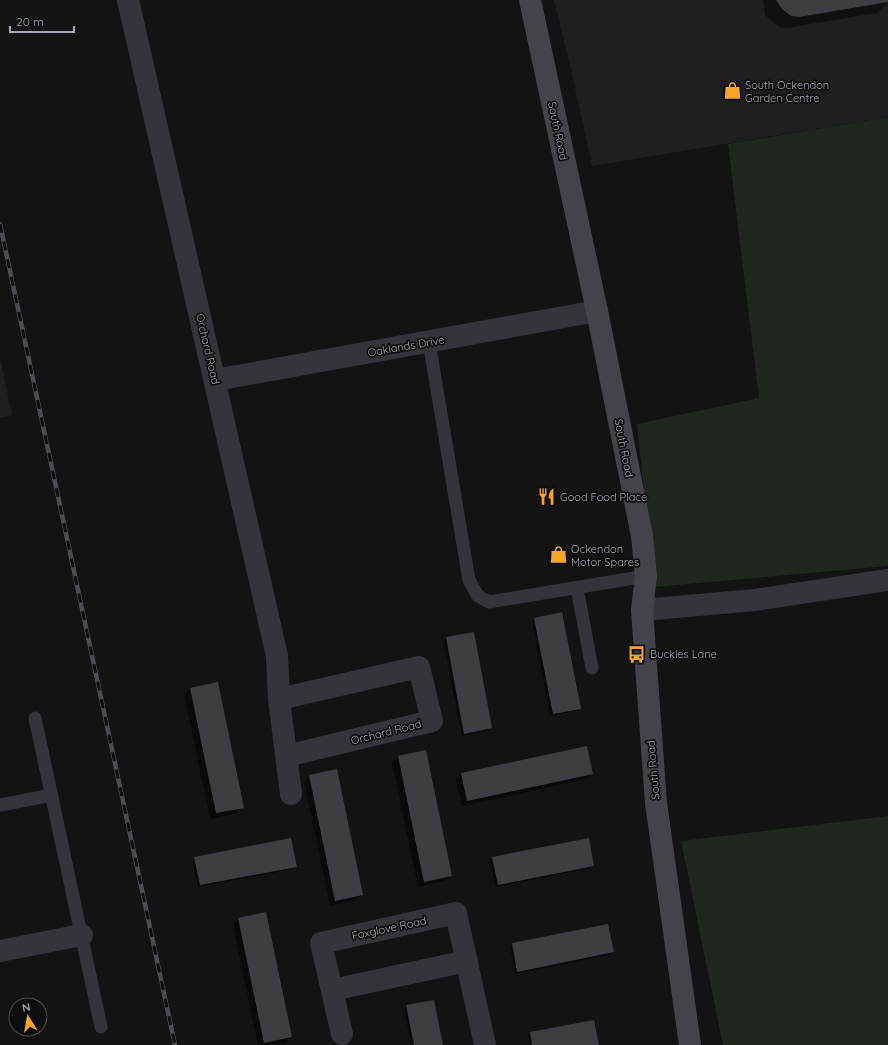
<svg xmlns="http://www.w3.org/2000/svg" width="888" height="1045" font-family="Quicksand,sans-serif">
	<rect width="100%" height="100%" fill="#131314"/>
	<path fill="#1f1f21" d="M 554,0 L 888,0 L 888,117 L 592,166 L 570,65 Z
		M 0,358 L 12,415 L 0,418 Z"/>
	<path fill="#1f271f" d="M 888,117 L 888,566 L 654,587 L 637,424 L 759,398 L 728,144 Z
		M 888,816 L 888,1045 L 723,1045 L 681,841 Z"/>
	<path fill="#0007" d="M 763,0 L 888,0 L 888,2 L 877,13 L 787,28 L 779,27 L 765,15 Z
		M 534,619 L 580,709 L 577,711 L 550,716 L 532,621 Z
		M 473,633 L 491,728 L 489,731 L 462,736 L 443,641 L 446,638 Z
		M 217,683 L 243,807 L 237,813 L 210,819 L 184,694 L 190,689 Z
		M 425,752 L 451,876 L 445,881 L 418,887 L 392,763 L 398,757 Z
		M 592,773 L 586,779 L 462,806 L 456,780 L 462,774 Z
		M 310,776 L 362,894 L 356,900 L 330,906 L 304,782 Z
		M 195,858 L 296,866 L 293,869 L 198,887 L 192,861 Z
		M 493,858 L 593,865 L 591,868 L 495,887 L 490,860 Z
		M 238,919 L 291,1037 L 285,1043 L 258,1045 L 233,925 Z
		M 608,926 L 613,952 L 610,955 L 515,974 L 510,947 L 512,944 Z
		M 407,1006 L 442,1045 L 411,1045 L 404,1009 Z
		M 530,1033 L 598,1045 L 530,1045 L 528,1036 Z"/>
	<path fill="#3d3e41" d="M 776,0 L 888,0 L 888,2 L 799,17 L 791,16 L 782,9 Z
		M 562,612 L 581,709 L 553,714 L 534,618 Z
		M 474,632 L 492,728 L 464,734 L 446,637 Z
		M 218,682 L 244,808 L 216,813 L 190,688 Z
		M 587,746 L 593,774 L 467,801 L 461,773 Z
		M 426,750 L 452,876 L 424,882 L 398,756 Z
		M 337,769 L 363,895 L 335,901 L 309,775 Z
		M 291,838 L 297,867 L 200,885 L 194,857 Z
		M 589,838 L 594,866 L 498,885 L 492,857 Z
		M 266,912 L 292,1037 L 264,1043 L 238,918 Z
		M 608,924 L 614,952 L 517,972 L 512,943 Z
		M 434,1000 L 443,1045 L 414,1045 L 406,1005 Z
		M 594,1020 L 599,1045 L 532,1045 L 530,1032 Z"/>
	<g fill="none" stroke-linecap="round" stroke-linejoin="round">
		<path stroke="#34353a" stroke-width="13" d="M 429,342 L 469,580 L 478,596 L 489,602 L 646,576
			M 577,588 L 592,668
			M 35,718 L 101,1027
			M 0,805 L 52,795"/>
		<path stroke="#34353a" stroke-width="22" d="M 128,0 L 277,656 L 279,699 L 291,794
			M 215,380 L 597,311
			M 642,610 L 755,600 L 888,580
			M 279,699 L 419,667 L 432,721 L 286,756
			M 0,951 L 82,935
			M 332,990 L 467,961
			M 342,1034 L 321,943 L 456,913 L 485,1045"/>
		<path stroke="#42444a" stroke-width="22" d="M 530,0 L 597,311 L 642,536 L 646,576 L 642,610 L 656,803 L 690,1045"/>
		<defs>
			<path id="rail" d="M 0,224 L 175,1045"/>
		</defs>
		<use href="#rail" stroke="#4b4d53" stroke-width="4.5"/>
		<use href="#rail" stroke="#0e0e0f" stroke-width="3" stroke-dasharray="9" stroke-linecap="butt"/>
	</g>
	<defs>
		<symbol id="shop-bare" viewBox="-9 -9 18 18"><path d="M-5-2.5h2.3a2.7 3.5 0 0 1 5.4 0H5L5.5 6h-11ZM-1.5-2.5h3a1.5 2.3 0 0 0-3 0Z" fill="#f6a529" stroke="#0e0e0f" stroke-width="2.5" paint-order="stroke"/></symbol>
		<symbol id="restaurant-bare" viewBox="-9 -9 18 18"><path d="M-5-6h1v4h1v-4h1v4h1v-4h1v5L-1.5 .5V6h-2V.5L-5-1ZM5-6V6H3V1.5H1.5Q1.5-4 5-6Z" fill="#f6a529" stroke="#0e0e0f" stroke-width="2.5" paint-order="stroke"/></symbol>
		<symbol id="bus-bare" viewBox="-9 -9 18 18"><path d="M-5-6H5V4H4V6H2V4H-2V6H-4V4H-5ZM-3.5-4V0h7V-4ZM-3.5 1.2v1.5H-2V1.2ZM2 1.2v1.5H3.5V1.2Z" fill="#f6a529" stroke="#0e0e0f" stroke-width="2.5" paint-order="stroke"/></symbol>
	</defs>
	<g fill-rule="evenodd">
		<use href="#shop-bare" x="720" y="78" width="25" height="25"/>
		<use href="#restaurant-bare" x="534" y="484" width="25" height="25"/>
		<use href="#shop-bare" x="546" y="542" width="25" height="25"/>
		<use href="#bus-bare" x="624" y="642" width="25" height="25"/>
	</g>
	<g text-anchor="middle" stroke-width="3.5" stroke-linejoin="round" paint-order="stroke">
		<g font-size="11" fill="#a4aab5" stroke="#0e0e0f" text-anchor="start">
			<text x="745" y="89">South Ockendon<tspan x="745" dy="13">Garden Centre</tspan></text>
			<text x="560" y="501">Good Food Place</text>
			<text x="571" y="553">Ockendon<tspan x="571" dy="13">Motor Spares</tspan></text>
			<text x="650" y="658">Buckles Lane</text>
		</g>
		<g font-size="11" fill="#a4aab5" stroke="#0e0e0f">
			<text transform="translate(558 131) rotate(78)" y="4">South Road</text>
			<text transform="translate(406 346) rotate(-10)" y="4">Oaklands Drive</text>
			<text transform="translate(208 349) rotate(77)" y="4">Orchard Road</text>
			<text transform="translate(624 448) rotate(79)" y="4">South Road</text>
			<text transform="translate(386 732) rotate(-14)" y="4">Orchard Road</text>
			<text transform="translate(653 770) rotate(-95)" y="4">South Road</text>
			<text transform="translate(389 928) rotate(-12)" y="4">Foxglove Road</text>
		</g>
	</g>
	<g transform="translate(28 1017) rotate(349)"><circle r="19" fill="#0e0e0f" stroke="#4a4c51"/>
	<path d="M0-3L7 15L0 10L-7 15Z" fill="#f6a529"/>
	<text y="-6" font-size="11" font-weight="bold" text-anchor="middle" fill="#a4aab5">N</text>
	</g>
	<path d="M10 26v6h64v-6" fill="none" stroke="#a4aab5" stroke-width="2"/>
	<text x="16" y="26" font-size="12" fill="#a4aab5" stroke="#0e0e0f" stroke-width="3" paint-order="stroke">20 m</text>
</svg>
